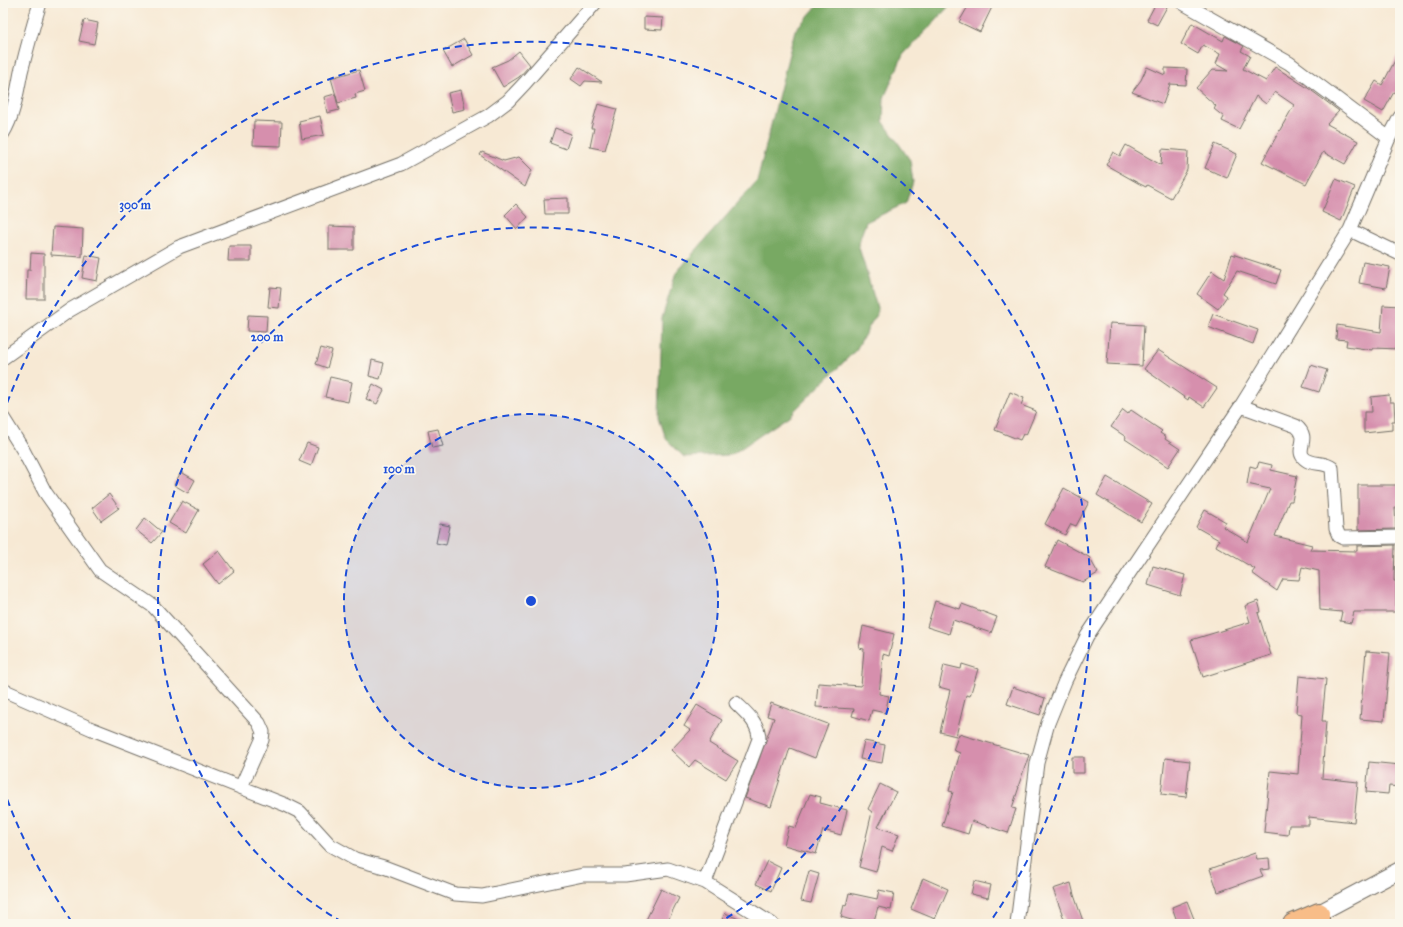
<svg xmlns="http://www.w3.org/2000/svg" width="1403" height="927" font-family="'IM FELL Great Primer',serif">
	<rect width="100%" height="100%" fill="#fbf7ec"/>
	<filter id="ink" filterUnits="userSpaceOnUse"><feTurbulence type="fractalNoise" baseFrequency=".025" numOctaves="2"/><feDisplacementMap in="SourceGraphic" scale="8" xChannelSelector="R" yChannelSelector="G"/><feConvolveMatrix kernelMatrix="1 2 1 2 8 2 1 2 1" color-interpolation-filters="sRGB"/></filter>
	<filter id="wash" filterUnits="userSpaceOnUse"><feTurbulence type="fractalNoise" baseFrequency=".012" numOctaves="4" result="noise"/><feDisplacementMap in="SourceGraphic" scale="16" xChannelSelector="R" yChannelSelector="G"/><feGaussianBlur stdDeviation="0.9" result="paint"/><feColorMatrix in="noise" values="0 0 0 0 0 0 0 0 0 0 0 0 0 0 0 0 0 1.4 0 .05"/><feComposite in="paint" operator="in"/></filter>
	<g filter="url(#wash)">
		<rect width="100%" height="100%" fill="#f7e9d4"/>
		<path fill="#78a964" stroke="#526a48" d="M 820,3 L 952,3 L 903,55 L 884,98 L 883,121 L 910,160 L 913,182 L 906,203 L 866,222 L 858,244 L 878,311 L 856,350 L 789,416 L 731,455 L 684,457 L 666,439 L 659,417 L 662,318 L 676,273 L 757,181 L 795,30 Z"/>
		<g id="blocks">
			<path fill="#d68fad" d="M 970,3 L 994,3 L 980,32 L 959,22 Z
				M 1156,3 L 1169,3 L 1157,25 L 1147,20 Z
				M 644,17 L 663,18 L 662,30 L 644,29 Z
				M 84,20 L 98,23 L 94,44 L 79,41 Z
				M 1192,23 L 1223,41 L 1225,36 L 1244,46 L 1241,51 L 1250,56 L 1243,69 L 1266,81 L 1275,67 L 1308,88 L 1339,111 L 1327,124 L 1358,141 L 1345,164 L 1323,152 L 1306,184 L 1262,162 L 1294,105 L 1275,92 L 1266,104 L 1256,96 L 1239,129 L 1222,121 L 1224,117 L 1214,109 L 1216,106 L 1196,88 L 1212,70 L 1228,71 L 1216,64 L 1220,54 L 1203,45 L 1198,54 L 1181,44 Z
				M 464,39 L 473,55 L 452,67 L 443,51 Z
				M 519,51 L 530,65 L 519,77 L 503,87 L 492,67 L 508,60 Z
				M 1400,51 L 1400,95 L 1394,92 L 1383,112 L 1364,101 L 1376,81 L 1382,85 Z
				M 579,67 L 602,82 L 585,81 L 581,86 L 571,79 Z
				M 1147,67 L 1165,75 L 1165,68 L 1187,69 L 1186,85 L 1170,84 L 1163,104 L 1132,92 L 1141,80 Z
				M 359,70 L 365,91 L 355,94 L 356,98 L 338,103 L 331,78 Z
				M 461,90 L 465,109 L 452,112 L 448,93 Z
				M 335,94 L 339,110 L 327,113 L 324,97 Z
				M 598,104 L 617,109 L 605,150 L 590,147 L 594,128 L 591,128 Z
				M 320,116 L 324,135 L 302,139 L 299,121 Z
				M 254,121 L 282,122 L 281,146 L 253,145 Z
				M 555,128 L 571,134 L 566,149 L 550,143 Z
				M 1215,144 L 1237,154 L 1227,178 L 1205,168 Z
				M 1126,145 L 1161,165 L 1162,149 L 1188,151 L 1187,170 L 1171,198 L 1147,185 L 1146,187 L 1138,183 L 1106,165 L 1113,152 L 1120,156 Z
				M 482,152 L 504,161 L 519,157 L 532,170 L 525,187 L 480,155 Z
				M 1336,179 L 1355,187 L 1341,221 L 1322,212 Z
				M 568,198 L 568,214 L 545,214 L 544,199 Z
				M 516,204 L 528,217 L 517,229 L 505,215 Z
				M 329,226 L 354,227 L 354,250 L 329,250 Z
				M 53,227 L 83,229 L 82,257 L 51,255 Z
				M 229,246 L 251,246 L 251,261 L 228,261 Z
				M 31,253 L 44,254 L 44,299 L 26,299 L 27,270 L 30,270 Z
				M 1232,254 L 1281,270 L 1276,284 L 1237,271 L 1223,293 L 1227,296 L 1218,309 L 1197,294 L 1212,271 L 1224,279 Z
				M 86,255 L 101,258 L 97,281 L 82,278 Z
				M 1363,262 L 1390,267 L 1386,288 L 1359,283 Z
				M 270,287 L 281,288 L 279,308 L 268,307 Z
				M 1383,305 L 1400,306 L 1400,349 L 1372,348 L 1372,350 L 1346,346 L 1347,340 L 1336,339 L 1337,325 L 1381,332 Z
				M 1213,314 L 1258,330 L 1253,344 L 1208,327 Z
				M 248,315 L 267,316 L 266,332 L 247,331 Z
				M 1110,323 L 1144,325 L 1142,366 L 1107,364 Z
				M 321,348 L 332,351 L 327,368 L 316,364 Z
				M 1158,350 L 1217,388 L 1204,407 L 1189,397 L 1188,400 L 1144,369 Z
				M 372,360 L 384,363 L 380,379 L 369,376 Z
				M 1311,365 L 1327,370 L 1319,392 L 1303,387 Z
				M 330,377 L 352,382 L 348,402 L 325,397 Z
				M 373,384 L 384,390 L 377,404 L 366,399 Z
				M 1010,392 L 1024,398 L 1021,405 L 1036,411 L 1026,435 L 1023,434 L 1020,440 L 995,430 Z
				M 1389,395 L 1390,402 L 1394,402 L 1395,421 L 1392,421 L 1392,430 L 1364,433 L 1364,412 L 1372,412 L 1371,397 Z
				M 1123,410 L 1128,414 L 1131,410 L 1162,431 L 1160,433 L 1166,437 L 1165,439 L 1180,449 L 1168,467 L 1125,439 L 1126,437 L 1111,427 Z
				M 438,429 L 443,446 L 432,448 L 428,431 Z
				M 307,443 L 318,447 L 311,466 L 299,461 Z
				M 1259,462 L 1272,465 L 1271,470 L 1297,476 L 1292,501 L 1289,501 L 1275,536 L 1312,545 L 1310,550 L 1357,551 L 1357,546 L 1395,545 L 1394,581 L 1396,581 L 1396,612 L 1354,612 L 1351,623 L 1340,621 L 1342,612 L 1320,610 L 1319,571 L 1302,567 L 1299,580 L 1283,579 L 1277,591 L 1252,573 L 1255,569 L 1216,546 L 1219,540 L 1196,527 L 1205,510 L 1226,522 L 1223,527 L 1248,542 L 1270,489 L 1247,484 L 1250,466 L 1257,468 Z
				M 181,472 L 195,480 L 188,493 L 174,485 Z
				M 1107,477 L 1152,504 L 1141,522 L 1097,495 Z
				M 1358,485 L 1400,485 L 1400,508 L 1395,508 L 1396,529 L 1358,530 Z
				M 1064,488 L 1089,502 L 1076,526 L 1071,524 L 1065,535 L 1045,524 Z
				M 109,494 L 119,508 L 101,521 L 92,508 Z
				M 182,501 L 199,510 L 186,533 L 169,523 Z
				M 145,518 L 162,532 L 152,543 L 136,530 Z
				M 440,524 L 450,526 L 446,545 L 436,543 Z
				M 1057,540 L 1089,557 L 1098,573 L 1083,582 L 1045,567 Z
				M 219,551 L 234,571 L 218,584 L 203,564 Z
				M 1153,566 L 1185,575 L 1180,595 L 1148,585 Z
				M 935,601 L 960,609 L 962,604 L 997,617 L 991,633 L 953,620 L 949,634 L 927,627 Z
				M 1258,601 L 1261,612 L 1258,613 L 1271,655 L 1203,677 L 1191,640 L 1250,622 L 1245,606 Z
				M 863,626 L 894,634 L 889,656 L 883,654 L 879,694 L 889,696 L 885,713 L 872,710 L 869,721 L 852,716 L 854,709 L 816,707 L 818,683 L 861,686 L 864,649 L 859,648 Z
				M 1366,651 L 1390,653 L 1384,721 L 1360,719 Z
				M 962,664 L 978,669 L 970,696 L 966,695 L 956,736 L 940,732 L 950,690 L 939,687 L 944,665 L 961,669 Z
				M 1299,676 L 1326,679 L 1322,721 L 1326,721 L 1322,778 L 1358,782 L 1354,822 L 1309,817 L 1309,825 L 1289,825 L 1288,835 L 1264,832 L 1270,771 L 1298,774 L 1302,714 L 1296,713 Z
				M 1013,687 L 1045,698 L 1040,715 L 1007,704 Z
				M 771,703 L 828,724 L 815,758 L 790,748 L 771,807 L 745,798 L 774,718 L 767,716 Z
				M 697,705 L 722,720 L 709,743 L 738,761 L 726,779 L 695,760 L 689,767 L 671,750 L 690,730 L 684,726 Z
				M 959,734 L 1029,755 L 1018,787 L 1019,787 L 1012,808 L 1016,809 L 1008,833 L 972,821 L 968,834 L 942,826 L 953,792 L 949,791 L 960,753 L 953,750 Z
				M 864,741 L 885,745 L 882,763 L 860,759 Z
				M 1072,757 L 1084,757 L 1084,773 L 1072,773 Z
				M 1165,758 L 1190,761 L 1186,797 L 1161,794 Z
				M 1369,762 L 1400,765 L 1400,787 L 1389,786 L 1388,794 L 1366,792 Z
				M 880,784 L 896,792 L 878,827 L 899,834 L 892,851 L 882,847 L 876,872 L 859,867 L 872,812 L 868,809 Z
				M 810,794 L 821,797 L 820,803 L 847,810 L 841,835 L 823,830 L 816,854 L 784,845 L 789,826 L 796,828 Z
				M 1255,853 L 1257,859 L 1269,858 L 1270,869 L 1260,870 L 1263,876 L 1218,892 L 1210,869 Z
				M 767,861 L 781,868 L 771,891 L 756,884 Z
				M 809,871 L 819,874 L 811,903 L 801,901 Z
				M 923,878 L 948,889 L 935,919 L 911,909 Z
				M 974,881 L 991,885 L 988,898 L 971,894 Z
				M 1071,883 L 1074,895 L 1084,924 L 1066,924 L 1053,889 Z
				M 661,889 L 679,898 L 666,924 L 644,924 Z
				M 879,890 L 894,893 L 891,910 L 878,907 L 873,924 L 865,924 L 841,917 L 844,905 L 846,906 L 849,893 L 877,899 Z
				M 1187,901 L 1196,924 L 1178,924 L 1172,907 Z
				M 725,913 L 750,924 L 720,924 Z"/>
		</g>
	</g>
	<g filter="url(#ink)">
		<use href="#blocks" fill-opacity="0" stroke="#726e66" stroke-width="1"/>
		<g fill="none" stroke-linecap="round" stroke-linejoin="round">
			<defs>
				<path id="minor" d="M 1183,3 L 1289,63 L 1389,138
					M 3,133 C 14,115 17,92 21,72 C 27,48 33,26 40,3
					M 1350,230 L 1389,138 L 1400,117
					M 3,358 L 70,310 L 179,247 L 401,164 L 488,116 L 508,101 L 525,83 L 595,3
					M 1241,406 L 1296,426 C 1311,438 1296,448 1303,457 C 1310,466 1324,461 1332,468 L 1336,529 L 1339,536 L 1343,538 L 1400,537
					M 3,418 L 23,450 L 45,492 L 100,570 L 153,606 L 259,723 L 263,732 L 262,740 L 241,787
					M 3,690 L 92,729 L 286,805 L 300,812 L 330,845 L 355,859 L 384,867 L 455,894 L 482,896 L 583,875 L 625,875 L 668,869 L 705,882 L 772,924
					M 705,882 L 759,739 C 759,723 746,713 736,703
					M 1017,924 L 1037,763 L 1048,723 L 1065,681 L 1087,636 L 1241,406 L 1350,230 L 1400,254"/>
				<path id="tertiary" d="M 1319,913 L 1400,870"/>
				<path id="primary" d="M 1293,924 L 1319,913 L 1319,924"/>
			</defs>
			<use href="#minor" stroke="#726e66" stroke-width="15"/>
			<use href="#tertiary" stroke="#726e66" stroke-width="18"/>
			<use href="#primary" stroke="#726e66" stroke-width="22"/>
			<use href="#minor" stroke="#fff" stroke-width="13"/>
			<use href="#tertiary" stroke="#fff" stroke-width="16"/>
			<use href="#primary" stroke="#f8bd88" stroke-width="20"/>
		</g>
	</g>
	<circle cx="531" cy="601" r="187" fill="#1d4ed8" fill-opacity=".12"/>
	<g fill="none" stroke="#1d4ed8" stroke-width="2" stroke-dasharray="7 5">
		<circle cx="531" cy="601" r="187"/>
		<path d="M342 922A373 373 0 1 1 720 922"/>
		<path d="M72 922A560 560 0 0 1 3 788M3 414A560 560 0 1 1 990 922"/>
	</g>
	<circle cx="531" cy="601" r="6" fill="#1d4ed8" stroke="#fbf7ec" stroke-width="2"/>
	<g font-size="12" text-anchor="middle" font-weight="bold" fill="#1d4ed8" stroke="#fbf7ec" stroke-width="3.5" stroke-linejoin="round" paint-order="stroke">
		<text x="135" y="209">300 m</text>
		<text x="267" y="341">200 m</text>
		<text x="399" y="473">100 m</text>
	</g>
	<rect width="1403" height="927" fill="none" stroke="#fbf7ec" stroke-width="16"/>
</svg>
